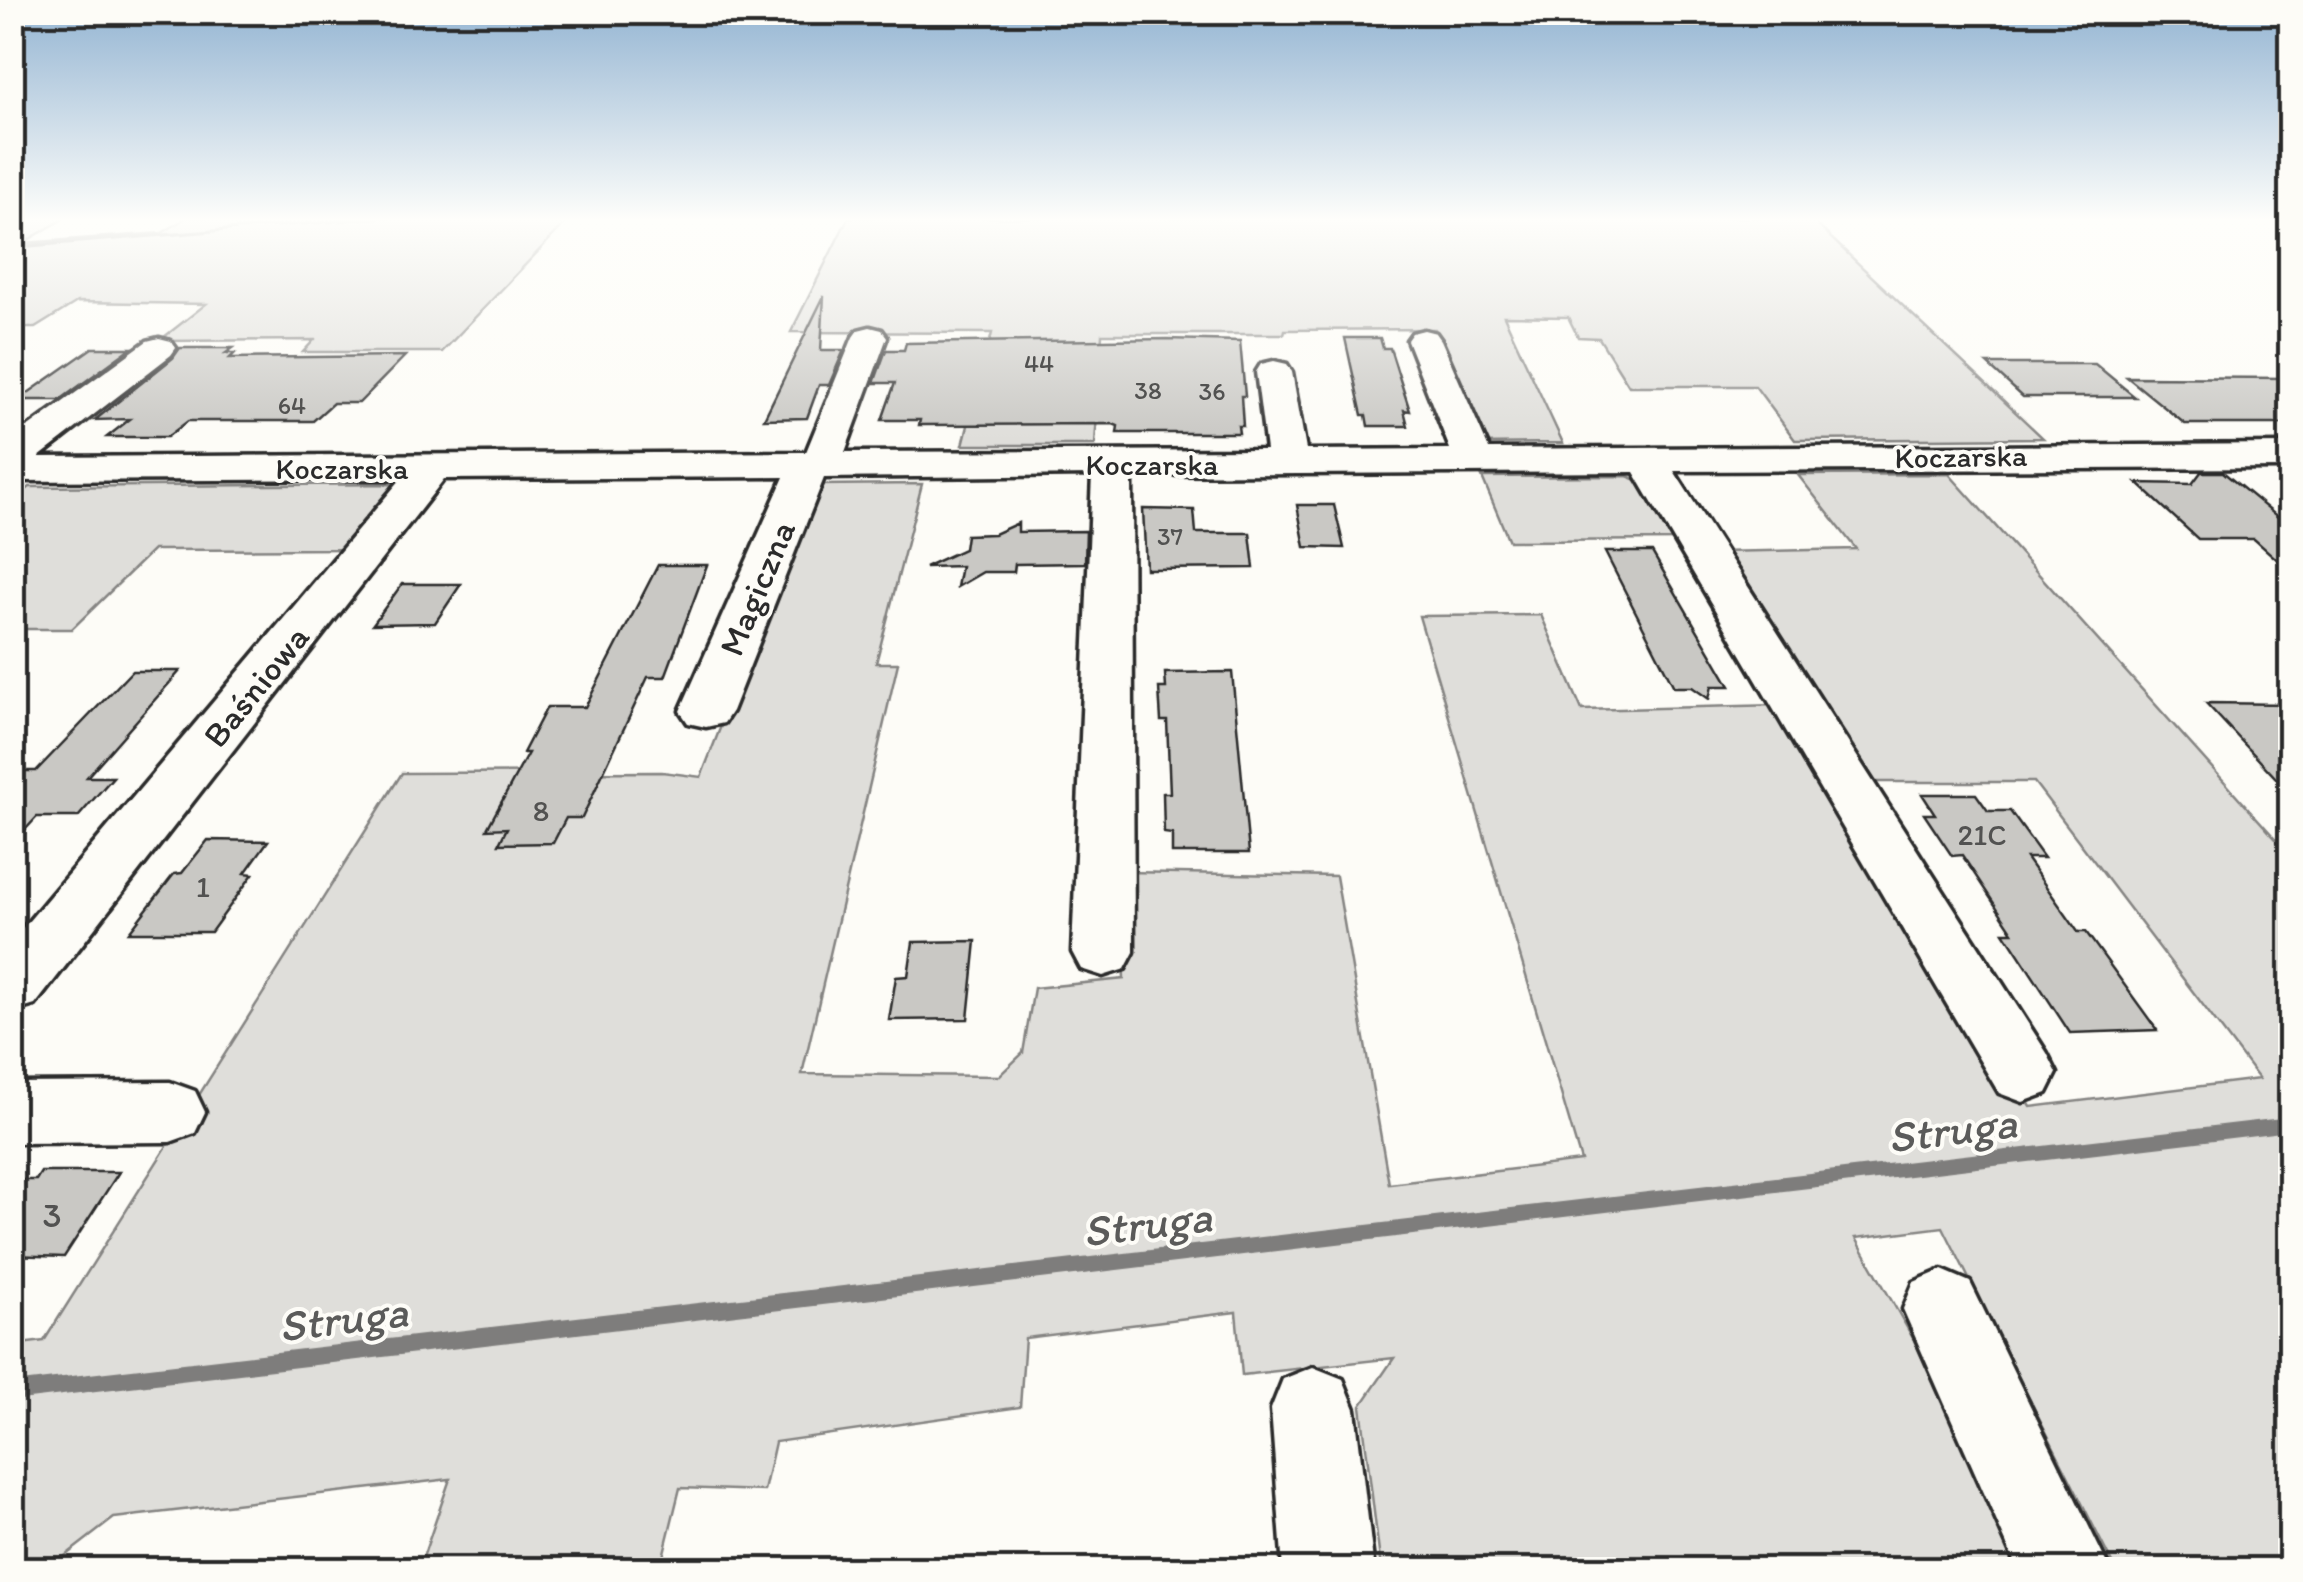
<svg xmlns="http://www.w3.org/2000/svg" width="2303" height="1582" font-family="Itim,sans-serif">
	<rect width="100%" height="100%" fill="#fdfcf7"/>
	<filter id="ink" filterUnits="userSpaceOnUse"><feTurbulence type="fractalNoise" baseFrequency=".01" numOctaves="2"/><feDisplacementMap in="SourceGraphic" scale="20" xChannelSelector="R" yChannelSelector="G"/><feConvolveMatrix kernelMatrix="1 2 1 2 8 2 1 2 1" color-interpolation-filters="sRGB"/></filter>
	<g filter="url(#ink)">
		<path fill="#dfdeda" stroke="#858482" stroke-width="2.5" d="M 13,218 L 65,218 L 23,243 L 162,233 L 186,218 L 570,218 L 442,352 L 303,352 L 314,340 L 159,341 L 206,304 L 77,302 L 35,328 L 13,328 Z
			M 848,218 L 1810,218 L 2043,438 L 1795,440 L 1755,386 L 1629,386 L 1599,338 L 1578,337 L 1568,317 L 1504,316 L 1563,443 L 1477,444 L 1435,329 L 1285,330 L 1284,334 L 1102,334 L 1095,445 L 963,445 L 992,333 L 791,332 Z
			M 1949,474 L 2290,855 L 2290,1569 L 2115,1569 L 1943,1227 L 1856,1238 L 1914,1340 L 2018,1569 L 1381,1569 L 1361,1406 L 1394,1358 L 1242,1375 L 1236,1312 L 1025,1338 L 1020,1407 L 775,1442 L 764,1491 L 680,1488 L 660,1569 L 419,1569 L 450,1479 L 114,1518 L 48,1569 L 13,1569 L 12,1345 L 44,1341 L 402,773 L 662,772 L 701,777 L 815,485 L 922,484 L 876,663 L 898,663 L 802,1074 L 999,1076 L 1023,1053 L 1034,988 L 1124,979 L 1121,903 L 1127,872 L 1336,876 L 1389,1184 L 1581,1161 L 1419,616 L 1541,615 L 1582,710 L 1778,705 L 1864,828 L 2031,1107 L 2259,1079 L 2034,782 L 1858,782 L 1717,552 L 1856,549 L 1798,475 Z
			M 1627,476 L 1650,485 L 1683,540 L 1509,541 L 1482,477 Z
			M 403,484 L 352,549 L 153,550 L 72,629 L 13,629 L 13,500 L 30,487 Z"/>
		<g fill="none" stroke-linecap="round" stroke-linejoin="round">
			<path fill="#7e7d7b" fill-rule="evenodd" d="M 361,218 L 394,218 L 12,249 L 12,245 Z
				M 2290,1117 L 2290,1131 L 12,1401 L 12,1383 Z"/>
		</g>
		<path fill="#c9c8c4" stroke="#2b2b2b" stroke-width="2.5" d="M 824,296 L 821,350 L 844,350 L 829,385 L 819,385 L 807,418 L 764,419 Z
			M 1345,338 L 1380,338 L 1383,348 L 1390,348 L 1410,411 L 1404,410 L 1408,426 L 1368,426 L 1366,415 L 1362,415 Z
			M 1167,339 L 1240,341 L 1245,396 L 1241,396 L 1243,426 L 1238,426 L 1239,433 L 1117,433 L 1118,426 L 1113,424 L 919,425 L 920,420 L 882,420 L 895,383 L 874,383 L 886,350 L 904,350 L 906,343 Z
			M 92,348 L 131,348 L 60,400 L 18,400 Z
			M 180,348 L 233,348 L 226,353 L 235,353 L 230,358 L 405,356 L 359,403 L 333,403 L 313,421 L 188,421 L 167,437 L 107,437 L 130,419 L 95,420 L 173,358 Z
			M 1987,364 L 2095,364 L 2135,397 L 2023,397 Z
			M 2127,377 L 2290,378 L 2290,424 L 2185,424 Z
			M 2201,472 L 2223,472 L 2290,527 L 2290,571 L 2254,539 L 2198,539 L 2137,483 L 2192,484 Z
			M 1297,505 L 1334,505 L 1344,548 L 1305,547 Z
			M 1143,509 L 1194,510 L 1196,533 L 1250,533 L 1254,568 L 1146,569 Z
			M 1018,523 L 1018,532 L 1086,531 L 1085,563 L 1015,564 L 1014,572 L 983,572 L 957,587 L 961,566 L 925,567 L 964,549 L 966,535 L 994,534 Z
			M 1605,552 L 1652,552 L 1730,686 L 1712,686 L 1709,699 L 1692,687 L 1674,687 Z
			M 658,565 L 707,565 L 665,677 L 648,677 L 582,818 L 566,818 L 553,843 L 499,844 L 507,828 L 487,829 L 528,753 L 523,753 L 547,707 L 585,707 Z
			M 402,584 L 461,584 L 435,623 L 373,624 Z
			M 132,671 L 180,671 L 87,777 L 113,777 L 78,817 L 37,817 L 12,844 L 12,771 L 36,771 Z
			M 1232,672 L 1249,853 L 1172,853 L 1172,834 L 1164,833 L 1163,793 L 1170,793 L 1167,721 L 1161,721 L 1159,688 L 1166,688 L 1165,673 Z
			M 2206,703 L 2290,704 L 2290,793 Z
			M 1922,794 L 1976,794 L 1988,811 L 2010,811 L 2044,858 L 2026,858 L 2078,932 L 2086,932 L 2157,1030 L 2070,1033 L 2004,932 L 2013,932 L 1962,855 L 1952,856 L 1924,814 L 1935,814 Z
			M 208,840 L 268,841 L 245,873 L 253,874 L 211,932 L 129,932 L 174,874 L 182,873 Z
			M 976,941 L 968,1019 L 889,1020 L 896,977 L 908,976 L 913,942 Z
			M 41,1172 L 119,1172 L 64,1257 L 12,1255 L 12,1180 L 36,1180 Z"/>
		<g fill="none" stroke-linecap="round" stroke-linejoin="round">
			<defs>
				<path id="minor" d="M 870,327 L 882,330 L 887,337 L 845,452 L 1266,450 L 1256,372 L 1261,364 L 1274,361 L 1287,364 L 1292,372 L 1306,450 L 1450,449 L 1407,340 L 1412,333 L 1424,330 L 1436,333 L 1441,340 L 1489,449 L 2290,444 L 2290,468 L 1674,471 L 2047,1053 L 2057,1073 L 2047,1093 L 2023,1102 L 1999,1093 L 1634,472 L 1132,475 L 1134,952 L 1125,969 L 1103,976 L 1081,969 L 1072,952 L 1092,475 L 824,478 L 732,711 L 724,723 L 706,727 L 688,723 L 680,711 L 784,477 L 444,479 L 35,1005 L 12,1012 L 12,941 L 401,479 L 12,481 L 12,439 L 147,341 L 159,338 L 171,341 L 176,348 L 171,355 L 39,457 L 806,452 L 853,337 L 858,330 Z
					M 170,1082 L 195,1091 L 205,1112 L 195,1133 L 170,1142 L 12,1143 L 12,1083 Z
					M 1942,1270 L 1970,1282 L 2110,1570 L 2018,1570 L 1903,1309 L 1914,1282 Z
					M 1313,1367 L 1343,1379 L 1355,1409 L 1374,1570 L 1283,1570 L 1271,1409 L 1283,1379 Z"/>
			</defs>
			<use href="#minor" stroke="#2b2b2b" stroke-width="7"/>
			<use href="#minor" fill="#fdfcf7" fill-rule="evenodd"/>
		</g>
	</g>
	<linearGradient id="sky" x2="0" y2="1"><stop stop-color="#93b4d2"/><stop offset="0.5" stop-color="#fefefb"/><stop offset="1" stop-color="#fefefb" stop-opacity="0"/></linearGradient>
	<rect width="2303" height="440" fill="url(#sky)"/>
	<g text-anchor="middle" stroke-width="8" stroke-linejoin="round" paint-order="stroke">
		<g font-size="25" fill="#525251">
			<text x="1039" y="372">44</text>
			<text x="1148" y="399">38</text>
			<text x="1212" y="400">36</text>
			<text x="292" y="414">64</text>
			<text x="1170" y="545">37</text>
		</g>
		<g font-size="30" fill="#2b2b2b" stroke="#fdfcf7">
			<text transform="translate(1961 457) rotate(-1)" y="10">Koczarska</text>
			<text x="1152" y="475">Koczarska</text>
			<text x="342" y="479">Koczarska</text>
		</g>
		<g font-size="30" fill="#525251">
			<text x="541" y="821">8</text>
			<text x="1982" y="845">21C</text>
			<text x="203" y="897">1</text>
		</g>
		<g font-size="35" fill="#2b2b2b" stroke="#fdfcf7">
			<text transform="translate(757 588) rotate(-67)" y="12">Magiczna</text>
			<text transform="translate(256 686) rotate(-51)" y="12">Baśniowa</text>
		</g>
		<g font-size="35" fill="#525251">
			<text x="52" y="1227">3</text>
		</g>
		<g font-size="45" font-style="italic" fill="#5b5b5a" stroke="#fdfcf7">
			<text transform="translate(1952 1129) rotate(-7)" y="16">Struga</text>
			<text transform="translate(1147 1223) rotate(-7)" y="16">Struga</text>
			<text transform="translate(343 1318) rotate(-7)" y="16">Struga</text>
		</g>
	</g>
	<rect width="2303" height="1582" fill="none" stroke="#fdfcf7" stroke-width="50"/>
	<rect x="25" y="25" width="2253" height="1532" fill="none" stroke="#2b2b2b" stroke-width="4" filter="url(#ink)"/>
</svg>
